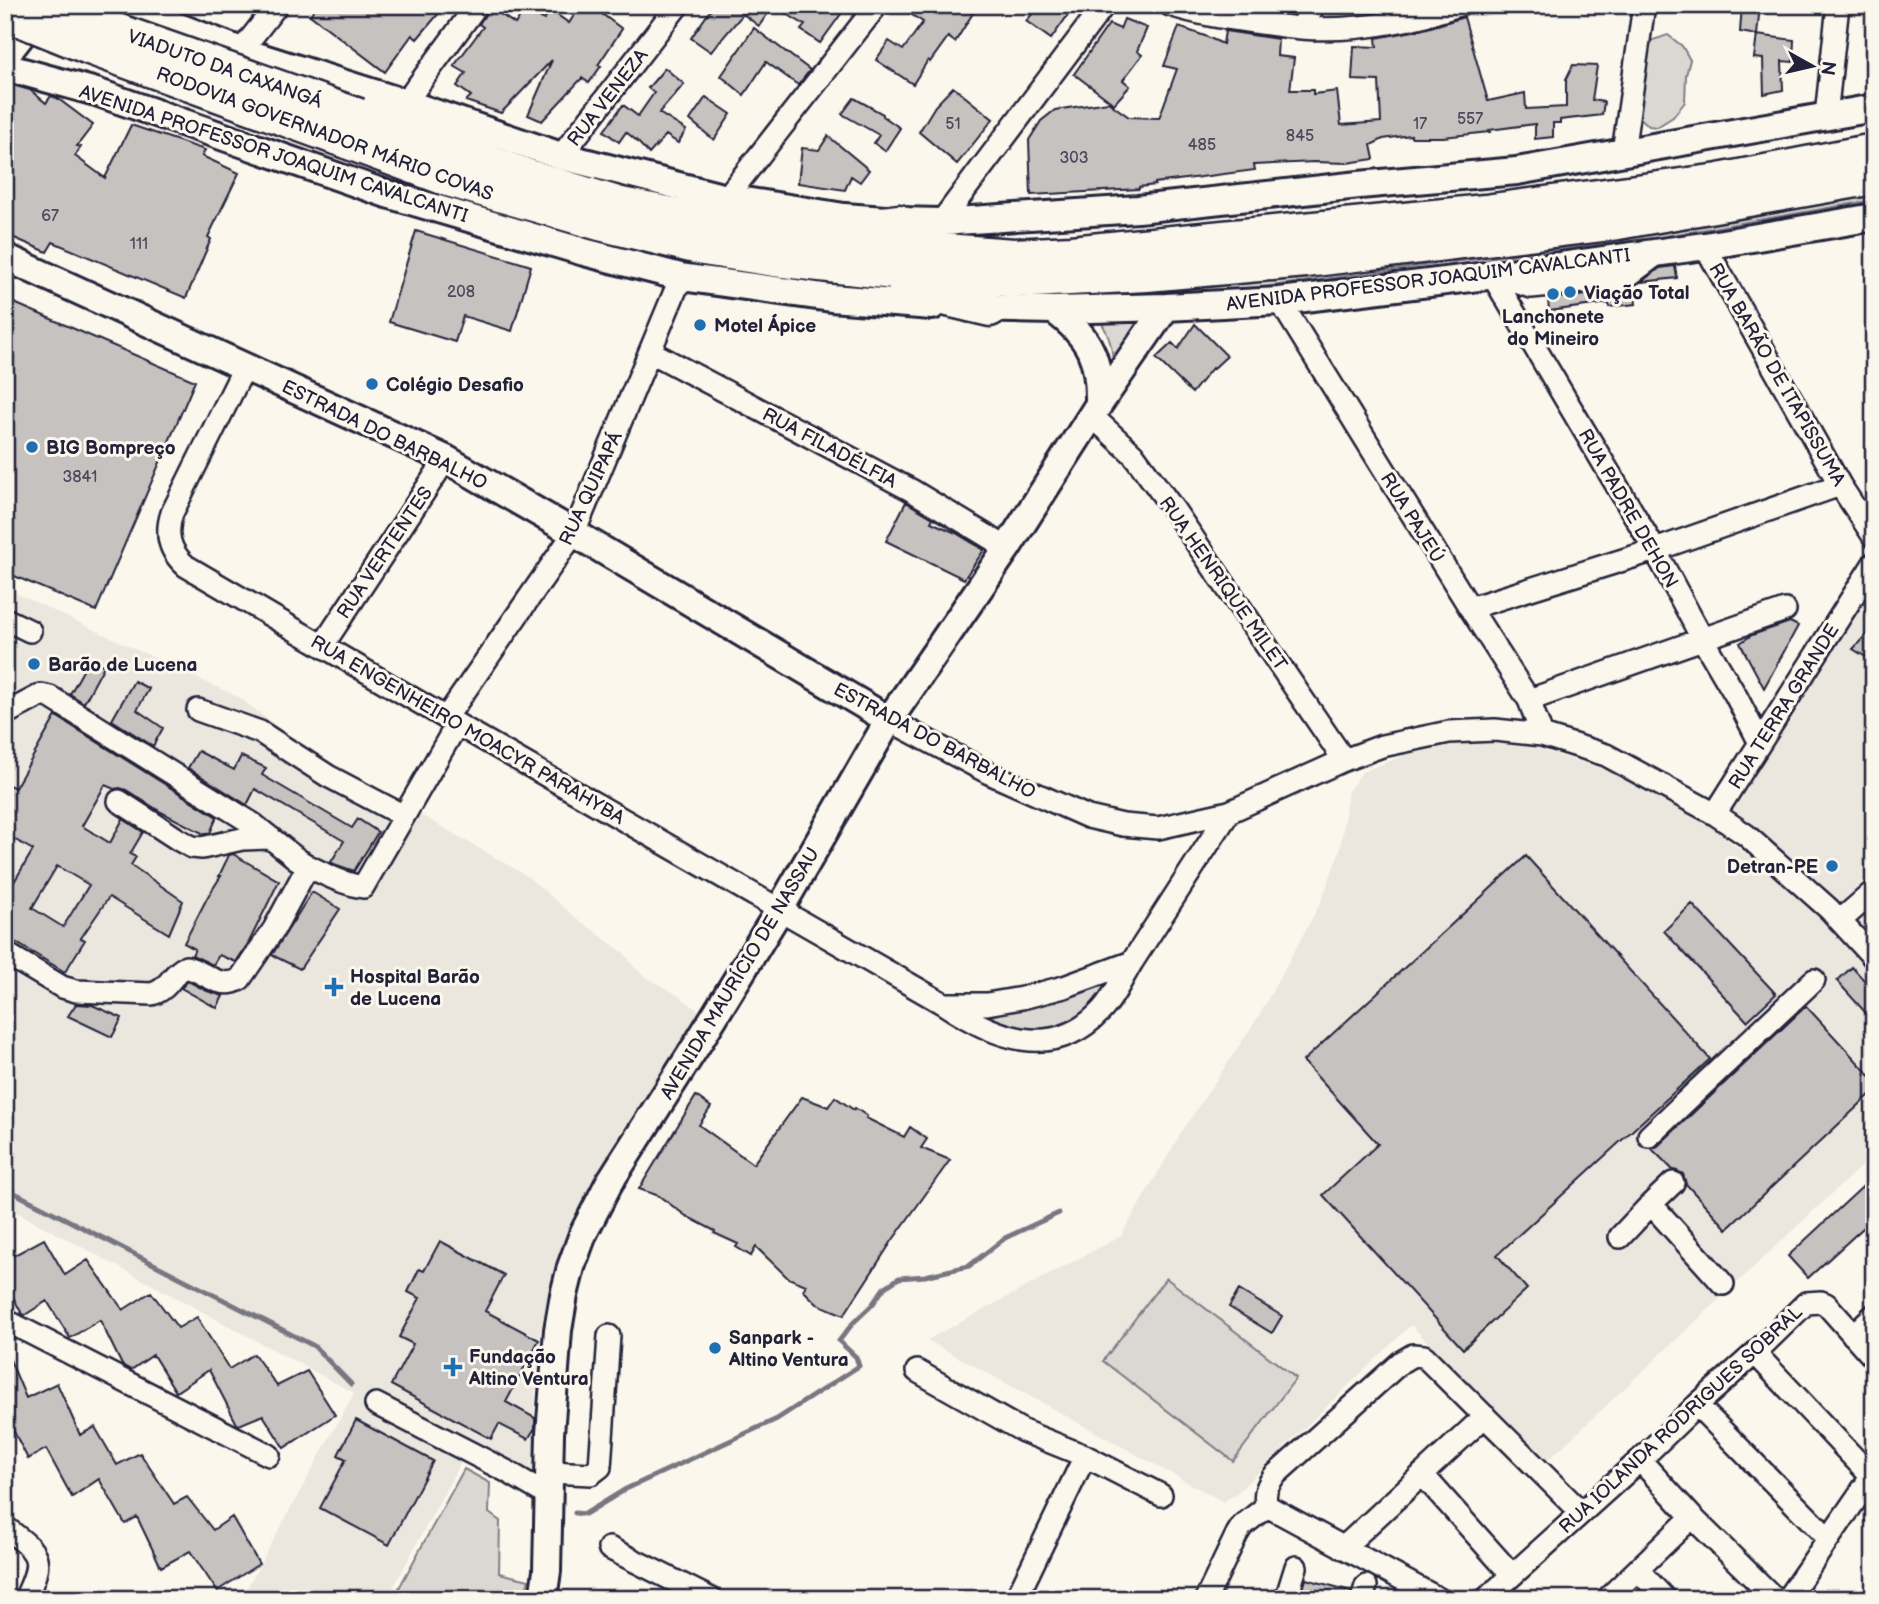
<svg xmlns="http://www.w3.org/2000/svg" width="1879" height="1604" font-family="'Balsamiq Sans',sans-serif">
	<rect width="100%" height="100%" fill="#fbf7ec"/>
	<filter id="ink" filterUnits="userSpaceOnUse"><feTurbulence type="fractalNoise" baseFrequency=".0143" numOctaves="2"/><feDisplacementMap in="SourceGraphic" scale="14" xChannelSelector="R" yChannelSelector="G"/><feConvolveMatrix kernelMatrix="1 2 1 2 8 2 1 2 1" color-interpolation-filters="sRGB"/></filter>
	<g filter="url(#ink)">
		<path fill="#ebe7df" d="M 1874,572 L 1874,954 L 1724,810 Z
			M 5,588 L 240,698 L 306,749 L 527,876 L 575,917 L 624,953 L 635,968 L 648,978 L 679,996 L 700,1012 L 604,1170 L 566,1239 L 550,1286 L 539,1340 L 534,1415 L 536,1500 L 462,1460 L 387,1599 L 241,1599 L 354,1393 L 5,1206 Z
			M 1448,743 L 1505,744 L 1535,748 L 1621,774 L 1697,815 L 1773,876 L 1847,939 L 1874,969 L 1874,1154 L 1544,1464 L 1411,1325 L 1238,1492 L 1223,1502 L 927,1340 L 1121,1236 L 1181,1133 L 1257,1019 L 1321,902 L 1340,850 L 1348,791 L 1362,772 L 1405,755 Z"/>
		<path fill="#dbd8d3" stroke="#7e7d87" stroke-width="2" d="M 1668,35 L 1682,46 L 1690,60 L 1686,75 L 1685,102 L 1673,117 L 1657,127 L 1649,126 L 1632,110 L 1641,57 L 1650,41 Z
			M 1874,187 L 1874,200 L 1654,238 L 1461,261 L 1204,295 L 1143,295 L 1026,292 Z
			M 1097,316 L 1147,319 L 1114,378 C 1113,353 1112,336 1097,316 Z
			M 1120,974 L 1112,997 L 1056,1034 L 1030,1032 L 993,1022 L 971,1009 Z
			M 1166,1278 L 1296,1378 L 1233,1461 L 1103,1361 Z
			M 464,1469 L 490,1483 L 489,1513 L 500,1521 L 499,1573 L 529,1580 L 523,1599 L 393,1599 Z"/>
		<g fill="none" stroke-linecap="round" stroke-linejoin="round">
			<path stroke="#787681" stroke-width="5" d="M 5,1188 L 314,1346 L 351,1384
				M 575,1513 L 585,1514 L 626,1489 L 777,1419 L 859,1366 L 856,1357 L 839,1341 L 853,1323 L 872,1305 L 884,1288 L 899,1278 L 925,1276 L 969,1266 L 1005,1238 L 1059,1213"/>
		</g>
		<path fill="#c6c2c0" stroke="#22223b" stroke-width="2" fill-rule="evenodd" d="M 317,5 L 446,5 L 417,39 L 412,35 L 385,72 L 310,15 Z
			M 581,5 L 590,5 L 622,29 L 598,65 L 601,66 L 589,83 L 582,78 L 542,121 L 528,115 L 552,60 L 501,113 L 466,101 L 471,96 L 457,86 L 466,73 L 454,66 L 483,27 L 479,24 L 490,7 L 515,24 L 526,8 L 544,20 L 550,10 L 569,23 Z
			M 714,5 L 829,5 L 841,14 L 820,43 L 801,30 L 805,25 L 773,6 L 759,26 L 743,14 L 711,52 L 691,38 Z
			M 896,5 L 978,5 L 955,42 L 948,37 L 930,62 L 928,60 L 913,84 L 876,60 L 889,41 L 903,50 L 923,22 Z
			M 1040,5 L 1075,5 L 1051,39 L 1026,21 Z
			M 1742,5 L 1760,5 L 1757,35 L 1740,32 Z
			M 1464,17 L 1488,101 L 1525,93 L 1526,109 L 1566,107 L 1566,79 L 1573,65 L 1597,66 L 1592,100 L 1604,102 L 1602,115 L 1560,120 L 1560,123 L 1553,123 L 1553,137 L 1535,139 L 1535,124 L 1489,130 L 1490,132 L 1443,137 L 1411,137 L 1411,135 L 1383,139 L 1371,145 L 1374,159 L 1347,163 L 1314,162 L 1254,165 L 1255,170 L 1155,183 L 1155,185 L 1139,187 L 1139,189 L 1031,195 L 1029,140 L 1041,121 L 1055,110 L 1108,102 L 1129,117 L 1159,118 L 1177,69 L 1164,66 L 1179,27 L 1205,36 L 1223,44 L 1225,31 L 1278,39 L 1277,56 L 1294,58 L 1290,90 L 1313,90 L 1313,94 L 1337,91 L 1341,125 L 1381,122 L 1379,81 L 1352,80 L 1354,46 L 1377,47 L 1376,38 L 1424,29 Z
			M 1124,19 L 1147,28 L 1137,51 L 1142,55 L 1123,80 L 1130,86 L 1114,104 L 1074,74 L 1109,24 L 1120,29 Z
			M 754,28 L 810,70 L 798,85 L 766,62 L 744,95 L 721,76 Z
			M 1757,35 L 1794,40 L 1793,62 L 1782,61 L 1783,90 L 1764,94 L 1763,59 L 1754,58 Z
			M 665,68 L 684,84 L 659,113 L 686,130 L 678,143 L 666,135 L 649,154 L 637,141 L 626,132 L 619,142 L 604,131 L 623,105 L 638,116 L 654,93 L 648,88 Z
			M 5,83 L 30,90 L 46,103 L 51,96 L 57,98 L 93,125 L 77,146 L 81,147 L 75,156 L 105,178 L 131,125 L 205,150 L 202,156 L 239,173 L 208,237 L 211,239 L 186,298 L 53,242 L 47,252 L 5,234 Z
			M 953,87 L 993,119 L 957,164 L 919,132 L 935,106 Z
			M 706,97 L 731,114 L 714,140 L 690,120 Z
			M 854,98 L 883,114 L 883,116 L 900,128 L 885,151 L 874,143 L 879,135 L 842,114 Z
			M 828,136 L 869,170 L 860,182 L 851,176 L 845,190 L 798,183 L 802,148 L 819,150 Z
			M 416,231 L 531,266 L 512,331 L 463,316 L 455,342 L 389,322 Z
			M 1675,266 L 1677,278 L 1641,282 L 1660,268 Z
			M 1634,287 L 1636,304 L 1609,307 L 1609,303 L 1549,311 L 1548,299 L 1626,291 Z
			M 5,299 L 195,381 L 96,611 L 5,572 Z
			M 1195,324 L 1227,356 L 1213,369 L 1212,368 L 1192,393 L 1156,358 L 1172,343 L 1178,349 Z
			M 906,502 L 933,518 L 931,522 L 956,533 L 984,550 L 964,579 L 886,541 Z
			M 1790,622 L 1798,626 L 1764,688 L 1740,643 L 1752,635 Z
			M 1874,626 L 1874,662 L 1853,649 Z
			M 90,658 L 104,666 L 84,703 L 70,694 Z
			M 134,681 L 149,689 L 137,710 L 163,728 L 153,746 L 112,720 Z
			M 56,716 L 217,817 L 210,833 L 204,834 L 161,812 L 126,790 L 120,788 L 114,789 L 105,785 L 82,826 L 110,843 L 123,819 L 143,832 L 130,854 L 136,857 L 131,865 L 183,901 L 169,934 L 109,897 L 81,938 L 85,940 L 65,972 L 5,936 L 5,897 L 33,850 L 5,834 L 5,783 L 15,788 ZM 57,866 L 89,885 L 63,927 L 32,908 Z
			M 198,751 L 234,770 L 241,756 L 266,768 L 262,775 L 352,828 L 358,819 L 378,832 L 354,871 L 334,864 L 331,862 L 344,841 L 255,789 L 247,805 L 188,768 Z
			M 233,854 L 279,881 L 249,942 L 236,962 L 219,955 L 213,965 L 192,955 L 195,949 L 184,943 L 207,898 L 221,876 L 219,876 L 229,855 Z
			M 1526,856 L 1710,1059 L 1497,1255 L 1527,1289 L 1463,1349 L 1323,1195 L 1378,1144 L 1303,1061 Z
			M 312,892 L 340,909 L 300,969 L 272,955 Z
			M 1692,904 L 1776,994 L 1747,1021 L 1664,931 Z
			M 1852,967 L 1874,991 L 1874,1022 L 1837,981 Z
			M 188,981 L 207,991 L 223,996 L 217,1008 L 181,988 Z
			M 76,1004 L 92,1005 L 122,1018 L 112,1037 L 68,1016 Z
			M 1806,1006 L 1874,1080 L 1874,1091 L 1727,1229 L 1686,1184 L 1683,1174 L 1677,1171 L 1673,1170 L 1652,1149 L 1658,1146 Z
			M 696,1096 L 711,1107 L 699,1125 L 753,1164 L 802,1097 L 828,1107 L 835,1097 L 854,1110 L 855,1108 L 867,1116 L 866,1118 L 904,1137 L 910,1127 L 927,1139 L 921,1148 L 950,1160 L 892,1241 L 844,1315 L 817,1304 L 803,1290 L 806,1285 L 788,1278 L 756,1247 L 751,1256 L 736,1247 L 738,1244 L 714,1233 L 715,1231 L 686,1216 L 659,1196 L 639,1189 Z
			M 1874,1176 L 1874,1218 L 1808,1278 L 1788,1256 Z
			M 44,1239 L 65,1275 L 88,1260 L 123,1310 L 151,1292 L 178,1328 L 197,1317 L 229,1369 L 254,1354 L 277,1386 L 307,1371 L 335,1415 L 284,1448 L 263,1415 L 239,1425 L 237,1424 L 209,1370 L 176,1392 L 153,1355 L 131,1370 L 122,1365 L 100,1320 L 70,1338 L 47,1301 L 25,1315 L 22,1314 L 5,1282 L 5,1260 Z
			M 440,1241 L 504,1275 L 485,1311 L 539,1340 L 506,1402 L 535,1418 L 535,1428 L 528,1439 L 499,1424 L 491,1439 L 391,1385 L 413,1344 L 399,1337 L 420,1298 L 408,1292 L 419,1269 L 424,1271 Z
			M 1239,1290 L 1282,1316 L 1272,1333 L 1229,1307 Z
			M 5,1348 L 26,1398 L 57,1383 L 80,1435 L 95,1427 L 117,1465 L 140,1453 L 174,1504 L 187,1497 L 213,1530 L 232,1517 L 259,1564 L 217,1591 L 190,1551 L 161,1567 L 137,1517 L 125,1524 L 99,1479 L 72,1497 L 46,1449 L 28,1459 L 9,1422 L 5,1424 Z
			M 356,1420 L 433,1461 L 389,1545 L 320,1508 L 346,1459 L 338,1455 Z
			M 1306,1579 L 1351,1591 L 1349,1599 L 1300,1599 Z"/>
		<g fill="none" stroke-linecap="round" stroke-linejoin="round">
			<defs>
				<path id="minor" d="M 1170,5 C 1197,14 1225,18 1254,22 C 1269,24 1285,27 1301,28 C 1355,32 1408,22 1459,5
					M 1301,28 L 1314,5
					M 241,51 L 277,5
					M 405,103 L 477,5
					M 1826,116 L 1838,5
					M 1623,152 L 1644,5
					M 561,156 L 678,5
					M 726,198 L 877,5
					M 941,222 L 1104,5
					M 1705,246 L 1840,485 L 1874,537
					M 1492,275 L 1655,550 L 1703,640 L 1736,696 L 1760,743
					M 1495,275 L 1531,287 L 1625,278 L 1660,252
					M 1280,301 L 1470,608 L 1529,700 L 1542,735
					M 651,352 L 911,490 L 1007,548
					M 245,366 L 172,513 C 165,534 169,551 186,566 L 446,718 L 944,1004 L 987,1004 L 1022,998 L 1064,987 L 1132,962 L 1229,812
					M 1092,416 L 1133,454 L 1174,510 L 1344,760
					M 1470,608 L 1655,550 L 1840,485
					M 5,619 L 30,631
					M 323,645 L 446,459
					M 1529,700 L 1785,610
					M 198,710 L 260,732 L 328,776 L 404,816
					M 5,714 L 41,695 L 50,697 L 253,824 L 297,859 L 308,866 L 274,929 L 240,979 C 220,991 204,971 186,967 C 171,973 170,989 152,994 L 76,991 L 62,987 L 5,953
					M 446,718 L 574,533 L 681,277
					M 889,720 L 989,773 L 1088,817 L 1123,825 L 1158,828 L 1229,812 L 1344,760 L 1382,746 L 1449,732 L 1495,730 L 1542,735 L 1606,755 L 1715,814 L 1746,835 L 1829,909 L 1874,958
					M 119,801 L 179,840 L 192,847 L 202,848 L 242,839 L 271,838
					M 1715,814 L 1874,563
					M 308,866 C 326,875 344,884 363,887 L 457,724
					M 1841,920 L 1873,892
					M 944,1004 C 993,1037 1052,1062 1100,1012 C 1114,998 1122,978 1132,962
					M 1649,1136 L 1814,980
					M 1673,1183 L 1651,1204 L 1723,1284
					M 1620,1237 L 1651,1204
					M 5,1320 L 269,1455
					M 1853,1335 L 1874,1315
					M 1755,1353 L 1871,1476
					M 917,1371 L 1023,1431 L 1085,1456 L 1161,1495
					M 376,1404 L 508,1472 L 549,1496
					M 1697,1405 L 1828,1538
					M 1640,1460 L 1692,1517 L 1775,1599
					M 549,1472 L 591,1474 L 600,1467 L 609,1336
					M 1422,1474 L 1512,1575
					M 1267,1506 C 1263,1494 1267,1486 1274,1476 L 1401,1362 L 1413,1355 L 1424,1356 L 1581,1512
					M 1267,1506 L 1439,1599
					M 5,1527 C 40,1554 45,1557 25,1599
					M 609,1548 L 711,1599
					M 1343,1548 L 1485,1416
					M 1638,1570 L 1665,1599
					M 1016,1599 L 1085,1456
					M 1206,1599 L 1237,1534 L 1242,1526 L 1267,1506
					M 1286,1599 L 1296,1567
					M 1362,1599 L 1366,1586
					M 1486,1599 L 1640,1460 L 1697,1405 L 1755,1353 L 1806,1303 L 1821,1302 L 1826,1304 L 1874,1358
					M 1607,1599 L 1692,1517
					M 1787,1599 L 1874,1473"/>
				<path id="major" d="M 121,5 L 241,51 L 405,103 L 561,156 L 726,198 L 844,217 L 899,221 L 941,222 L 1138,209 L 1359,185 L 1517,171 L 1874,108
					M 5,56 L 41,10
					M 5,67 L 96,92 L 387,194 L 584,252 L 681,277 L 831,298 L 932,306
					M 5,257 L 446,459 L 574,533 L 889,720
					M 970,308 L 1054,310 L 1166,307 L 1280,301 L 1495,275 L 1705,246 L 1874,217
					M 1054,310 C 1090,337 1100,359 1099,404
					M 543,1599 L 547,1571 L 550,1434 L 558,1330 L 564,1295 L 571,1267 L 583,1234 L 609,1183 L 698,1043 L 780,909 L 889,720 L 1007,548 L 1099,404 L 1166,307"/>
				<path id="highway" d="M 359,115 L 529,176 L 621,204 L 713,222 L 792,234 L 901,247 L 1014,255 L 1071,252 L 1485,211 L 1719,180 L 1874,150
					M 346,142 L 451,181 L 599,224 L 703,249 L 774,260 L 931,277 L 1031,281 L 1147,275 L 1306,261 L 1618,223 L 1874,178
					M 842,228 L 899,221
					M 905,290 L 990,310"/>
			</defs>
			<use href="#minor" stroke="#22223b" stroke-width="26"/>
			<use href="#major" stroke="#22223b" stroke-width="32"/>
			<use href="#highway" stroke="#22223b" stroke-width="37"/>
			<use href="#minor" stroke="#fbf7ec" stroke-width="21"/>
			<use href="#major" stroke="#fbf7ec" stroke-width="26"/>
			<use href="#highway" stroke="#fbf7ec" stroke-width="32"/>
			<defs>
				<path id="highway-bridge" d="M 51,5 L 66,12 L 359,115
					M 5,14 L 89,48 L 346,142"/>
			</defs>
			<use href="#highway-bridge" stroke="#22223b" stroke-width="37" stroke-linecap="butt"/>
			<use href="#highway-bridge" stroke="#fbf7ec" stroke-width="32"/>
		</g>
	</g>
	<g fill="#1f6fb2" stroke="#fbf7ec" stroke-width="2.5">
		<circle cx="1570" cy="292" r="7"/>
		<circle cx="1553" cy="294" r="7"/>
		<circle cx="700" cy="325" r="7"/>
		<circle cx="372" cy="384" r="7"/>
		<circle cx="32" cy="447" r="7"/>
		<circle cx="34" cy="664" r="7"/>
		<circle cx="1832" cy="866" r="7"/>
		<path d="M330.5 976.5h7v7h7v7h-7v7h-7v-7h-7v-7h7z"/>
		<circle cx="715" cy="1348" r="7"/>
		<path d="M449.5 1356.5h7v7h7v7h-7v7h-7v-7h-7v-7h7z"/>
	</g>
	<g text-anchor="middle" stroke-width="6" stroke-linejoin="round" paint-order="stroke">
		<g font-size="16" fill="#4b4a5c">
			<text x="1470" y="124">557</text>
			<text x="953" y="129">51</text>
			<text x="1420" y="129">17</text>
			<text x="1300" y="141">845</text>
			<text x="1202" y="150">485</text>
			<text x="1074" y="163">303</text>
			<text x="50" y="221">67</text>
			<text x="139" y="249">111</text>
			<text x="461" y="297">208</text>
			<text x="80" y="482">3841</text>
		</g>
		<g font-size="19" fill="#22223b" stroke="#fbf7ec">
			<text transform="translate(225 68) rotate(19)" y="7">VIADUTO DA CAXANGÁ</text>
			<text transform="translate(607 97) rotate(-52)" y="7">RUA VENEZA</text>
			<text transform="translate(325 133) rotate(20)" y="7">RODOVIA GOVERNADOR MÁRIO COVAS</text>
			<text transform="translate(274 153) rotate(18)" y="7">AVENIDA PROFESSOR JOAQUIM CAVALCANTI</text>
			<text transform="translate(1428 279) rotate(-7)" y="7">AVENIDA PROFESSOR JOAQUIM CAVALCANTI</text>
			<text transform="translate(1778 374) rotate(60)" y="7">RUA BARÃO DE ITAPISSUMA</text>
			<text transform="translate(385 434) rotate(26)" y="7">ESTRADA DO BARBALHO</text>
			<text transform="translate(830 447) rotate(28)" y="7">RUA FILADÉLFIA</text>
			<text transform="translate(590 488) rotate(-65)" y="7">RUA QUIPAPÁ</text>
			<text transform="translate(1629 508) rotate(60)" y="7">RUA PADRE DEHON</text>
			<text transform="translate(1413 517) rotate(58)" y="7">RUA PAJEÚ</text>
			<text transform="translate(384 552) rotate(-56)" y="7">RUA VERTENTES</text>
			<text transform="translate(1224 583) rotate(55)" y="7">RUA HENRIQUE MILET</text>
			<text transform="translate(1783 706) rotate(-58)" y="7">RUA TERRA GRANDE</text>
			<text transform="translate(468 729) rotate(30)" y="7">RUA ENGENHEIRO MOACYR PARAHYBA</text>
			<text transform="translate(935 740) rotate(28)" y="7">ESTRADA DO BARBALHO</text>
			<text transform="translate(739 973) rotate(-59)" y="7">AVENIDA MAURÍCIO DE NASSAU</text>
			<text transform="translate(1680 1419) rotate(-43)" y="7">RUA IOLANDA RODRIGUES SOBRAL</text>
		</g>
		<g font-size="19" font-weight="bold" fill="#22223b" stroke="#fbf7ec" text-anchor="start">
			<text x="1584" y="299">Viação Total</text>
			<text x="1553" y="323" text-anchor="middle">Lanchonete<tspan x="1553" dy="22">do Mineiro</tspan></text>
			<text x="714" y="332">Motel Ápice</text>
			<text x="386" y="391">Colégio Desafio</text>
			<text x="46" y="454">BIG Bompreço</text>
			<text x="48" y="671">Barão de Lucena</text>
			<text x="1818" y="873" text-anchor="end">Detran-PE</text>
			<text x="350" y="983">Hospital Barão<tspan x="350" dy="22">de Lucena</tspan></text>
			<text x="729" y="1344">Sanpark -<tspan x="729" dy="22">Altino Ventura</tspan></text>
			<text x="469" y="1363">Fundação<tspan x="469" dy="22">Altino Ventura</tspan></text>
		</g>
	</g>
	<rect width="1879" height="1604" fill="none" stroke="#fbf7ec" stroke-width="28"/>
	<rect x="14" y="14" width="1851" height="1576" fill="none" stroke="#22223b" stroke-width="2.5" filter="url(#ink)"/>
	<g transform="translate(1812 66) rotate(98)" stroke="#fbf7ec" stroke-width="5" paint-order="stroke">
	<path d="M0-5L12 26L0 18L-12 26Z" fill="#22223b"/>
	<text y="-10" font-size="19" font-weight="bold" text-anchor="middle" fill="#22223b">N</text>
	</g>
</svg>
